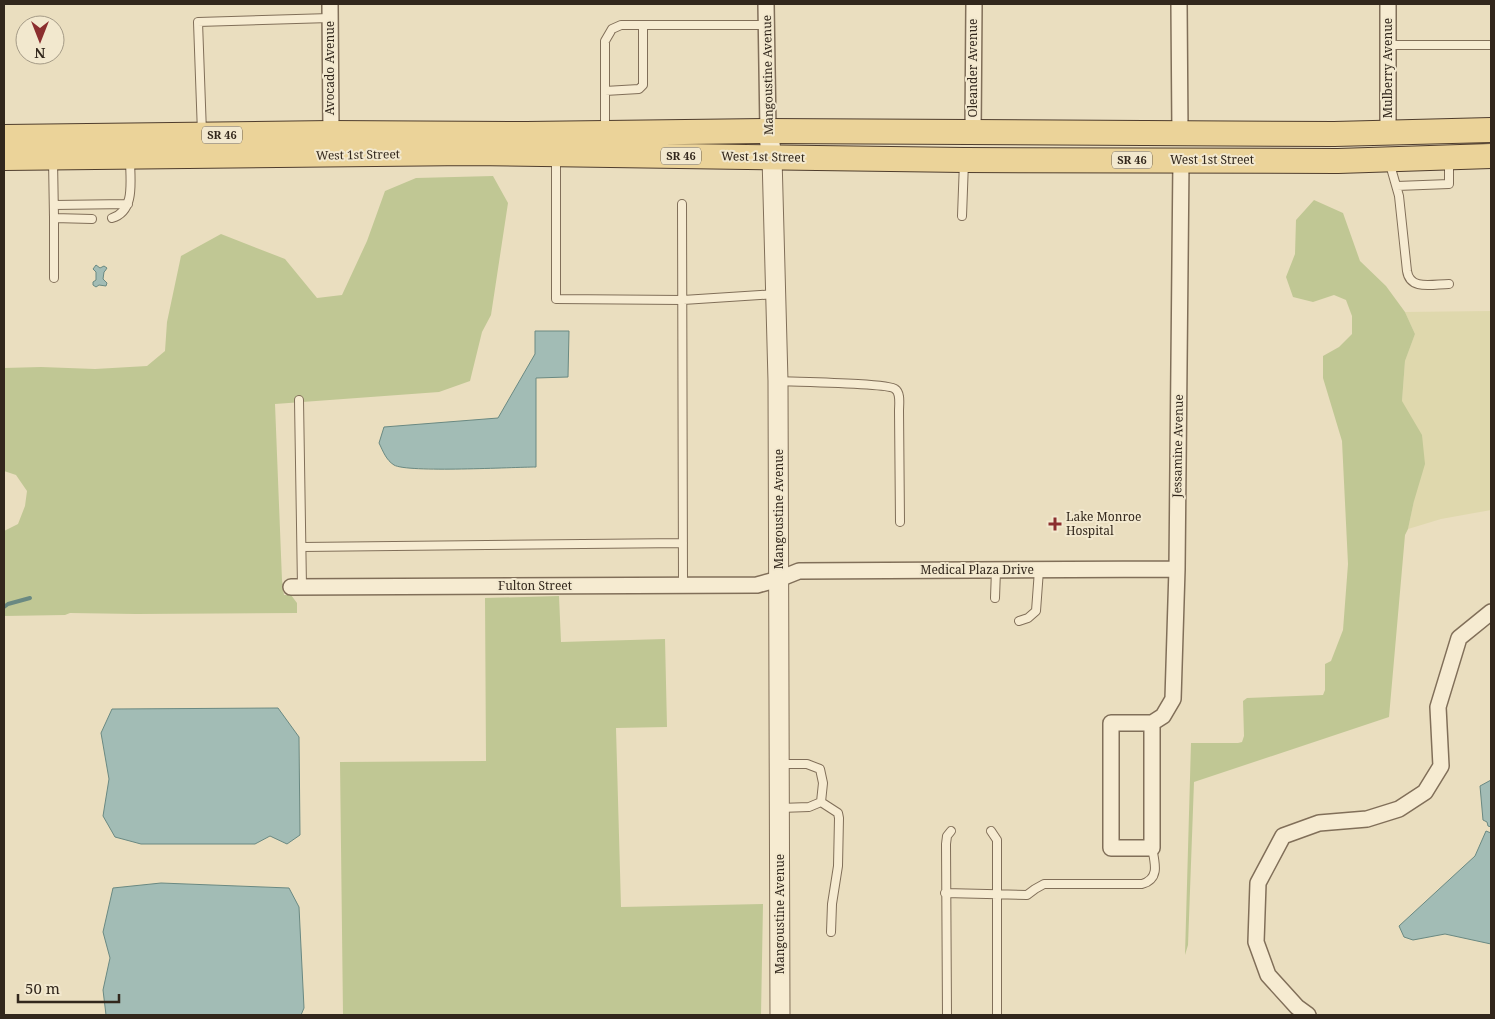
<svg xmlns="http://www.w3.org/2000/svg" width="1495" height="1019" font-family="'Noto Serif',serif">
	<rect width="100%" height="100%" fill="#eadebf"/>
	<path fill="#dfd8ad" d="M 1491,311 L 1491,510 L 1441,519 L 1408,529 L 1414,501 L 1402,401 L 1405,361 L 1415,334 L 1405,312 Z"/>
	<path fill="#c0c794" d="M 493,176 L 508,203 L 491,315 L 482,332 L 470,381 L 439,392 L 275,404 L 282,580 L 284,595 L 291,595 L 297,603 L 297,613 L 136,614 L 70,613 L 65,615 L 4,616 L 4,531 L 18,524 L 25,506 L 27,491 L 16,475 L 4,471 L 4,368 L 41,367 L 95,369 L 147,366 L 165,351 L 167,322 L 181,256 L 221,234 L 285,259 L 317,298 L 342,295 L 367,241 L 385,191 L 416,178 Z
		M 1314,200 L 1343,213 L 1360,261 L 1386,286 L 1405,312 L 1415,334 L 1405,361 L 1402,401 L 1422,435 L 1425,464 L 1414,501 L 1408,529 L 1405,535 L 1389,717 L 1194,782 L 1188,945 L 1185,955 L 1191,743 L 1238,743 L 1242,742 L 1244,736 L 1243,701 L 1247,698 L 1323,695 L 1325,690 L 1325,664 L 1331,661 L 1343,630 L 1348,564 L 1342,441 L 1323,378 L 1323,356 L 1339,347 L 1352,334 L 1352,316 L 1346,300 L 1334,295 L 1313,302 L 1293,297 L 1286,277 L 1295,254 L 1296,220 Z
		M 559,596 L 561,642 L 665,639 L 667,727 L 616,728 L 621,907 L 763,904 L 761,1015 L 343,1015 L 340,762 L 486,761 L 485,598 Z"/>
	<path fill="#a2bcb5" stroke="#6a8982" d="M 96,265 L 100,268 L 104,266 L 107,268 L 105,271 L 104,272 L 103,279 L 107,283 L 106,286 L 99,285 L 96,287 L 93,285 L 93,282 L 96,280 L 96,272 L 93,269 Z
		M 535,331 L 569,331 L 568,377 L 536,378 L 536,467 C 514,467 407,473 394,465 C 386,460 383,451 379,443 L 384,427 L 498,418 L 535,354 Z
		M 278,708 L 299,737 L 300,835 L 287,844 L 270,836 L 255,844 L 141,844 L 115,837 L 103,816 L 109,779 L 101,733 L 112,709 Z
		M 1491,780 L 1491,827 L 1488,826 L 1487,822 L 1483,820 L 1480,786 Z
		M 1486,831 L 1491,833 L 1491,944 L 1445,934 L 1413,940 L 1404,937 L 1399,926 L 1475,856 Z
		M 161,883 L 289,888 L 299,907 L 304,1008 L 301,1015 L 106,1015 L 103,990 L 110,958 L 103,932 L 113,888 Z"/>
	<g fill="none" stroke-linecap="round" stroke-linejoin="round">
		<path stroke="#6a8982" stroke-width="4" d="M 4,607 L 8,604 L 30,598"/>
		<defs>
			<path id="service" d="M 1388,45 L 1491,45
				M 605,91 L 639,89 L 643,85 L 643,25
				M 605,130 L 605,41 L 612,29 L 621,25 L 766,25
				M 202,133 L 198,22 L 330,18
				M 556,156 L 556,299 L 683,300 L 776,294
				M 53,160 L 54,218 L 92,219
				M 1389,161 L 1399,196 L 1407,271 C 1410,291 1433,284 1449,284
				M 1397,186 L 1449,184 L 1449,161
				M 682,204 L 683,585
				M 54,205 L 128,204
				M 962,216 L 964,162
				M 54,218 L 54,278
				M 112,218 C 136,211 130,180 130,159
				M 778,381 C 794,382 888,383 895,389 C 901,393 899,404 899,411 L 900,522
				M 299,400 L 302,587
				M 302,547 L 683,543
				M 995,598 L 996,570
				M 1019,621 L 1028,618 L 1036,611 L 1039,570
				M 780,764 L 807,764 L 820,769 L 823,783 L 821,802 L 809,807 L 780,808
				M 821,802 L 838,813 L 839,818 L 838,866 L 832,904 L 831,932
				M 991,831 L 997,840 L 997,1015
				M 945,893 L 1027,895 L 1035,889 L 1044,884 L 1142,884 C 1160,879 1155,863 1152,848
				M 947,1015 L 946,844 L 947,836 L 951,831"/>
			<path id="minor" d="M 330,4 L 331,133
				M 766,4 L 768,131
				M 1179,4 L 1180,133
				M 1388,4 L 1388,133
				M 973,132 L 974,4
				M 291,587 L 757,585 L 779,579 L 799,571 L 1177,569
				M 1152,723 L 1152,848 L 1111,848 L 1111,723 L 1152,723 L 1163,716 L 1173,699 L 1177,569 L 1181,160
				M 1308,1015 L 1297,1007 L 1268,975 L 1256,942 L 1258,883 L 1283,836 L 1319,823 L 1367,819 L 1399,809 L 1425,792 L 1441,766 L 1438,707 L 1459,638 L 1491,612"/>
			<path id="tertiary" d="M 768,131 L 772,157 L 778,381 L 780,1015"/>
			<path id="primary" d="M 4,137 L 331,133 L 526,134 L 768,131 L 1334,134 L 1491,130
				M 4,158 L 471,153 L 964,160 L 1338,161 L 1491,156"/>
		</defs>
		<use href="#service" stroke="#816f59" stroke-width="10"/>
		<use href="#minor" stroke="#816f59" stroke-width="18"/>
		<use href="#tertiary" stroke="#816f59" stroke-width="21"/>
		<use href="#primary" stroke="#4f3d2d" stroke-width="26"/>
		<use href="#service" stroke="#f6ebd1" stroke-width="8"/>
		<use href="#minor" stroke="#f6ebd1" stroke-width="15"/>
		<use href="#tertiary" stroke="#f6ebd1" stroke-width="19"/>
		<use href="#primary" stroke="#ebd399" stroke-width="24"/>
	</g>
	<path fill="#8b2e2e" stroke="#f2e8ce" stroke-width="2" d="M1052.5 516.5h5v5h5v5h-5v5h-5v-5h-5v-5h5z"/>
	<g text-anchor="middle" stroke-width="4" stroke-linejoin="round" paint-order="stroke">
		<g fill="#f2e8ce" stroke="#6c6151" stroke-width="1">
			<rect x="202" y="126.5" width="40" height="17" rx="4"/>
			<rect x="661" y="147.5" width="40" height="17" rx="4"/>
			<rect x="1112" y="151.5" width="40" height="17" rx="4"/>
		</g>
		<g font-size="11" font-weight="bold" fill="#32271c">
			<text x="222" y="139">SR 46</text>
			<text x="681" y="160">SR 46</text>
			<text x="1132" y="164">SR 46</text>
		</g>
		<g font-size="12" fill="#32271c" stroke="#f2e8ce">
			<text transform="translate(330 68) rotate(-90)" y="4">Avocado Avenue</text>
			<text transform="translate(973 68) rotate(-90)" y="4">Oleander Avenue</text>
			<text transform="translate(1388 68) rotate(-90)" y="4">Mulberry Avenue</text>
			<text transform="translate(768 75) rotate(-91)" y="4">Mangoustine Avenue</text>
			<text transform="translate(358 155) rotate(-1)" y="4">West 1st Street</text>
			<text transform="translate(763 157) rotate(1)" y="4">West 1st Street</text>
			<text x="1212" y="164">West 1st Street</text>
			<text transform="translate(1178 446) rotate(-89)" y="4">Jessamine Avenue</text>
			<text transform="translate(779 509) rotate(-90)" y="4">Mangoustine Avenue</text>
			<text x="977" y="574">Medical Plaza Drive</text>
			<text x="535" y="590">Fulton Street</text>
			<text transform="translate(780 914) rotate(-90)" y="4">Mangoustine Avenue</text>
		</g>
		<g font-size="12" fill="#32271c" stroke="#f2e8ce" text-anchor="start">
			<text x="1066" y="521">Lake Monroe<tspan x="1066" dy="14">Hospital</tspan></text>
		</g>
	</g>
	<rect width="1495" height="1019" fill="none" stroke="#32271c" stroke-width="10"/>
	<g transform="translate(40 40) rotate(180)"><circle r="24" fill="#f2e8ce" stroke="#a59b87"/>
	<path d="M0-4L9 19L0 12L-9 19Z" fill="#8b2e2e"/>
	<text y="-8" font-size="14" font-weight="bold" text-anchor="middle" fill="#32271c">N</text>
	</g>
	<path d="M18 994v8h101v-8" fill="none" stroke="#32271c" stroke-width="2.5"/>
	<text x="25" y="994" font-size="15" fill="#32271c" stroke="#f2e8ce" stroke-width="4" paint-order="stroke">50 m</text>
</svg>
